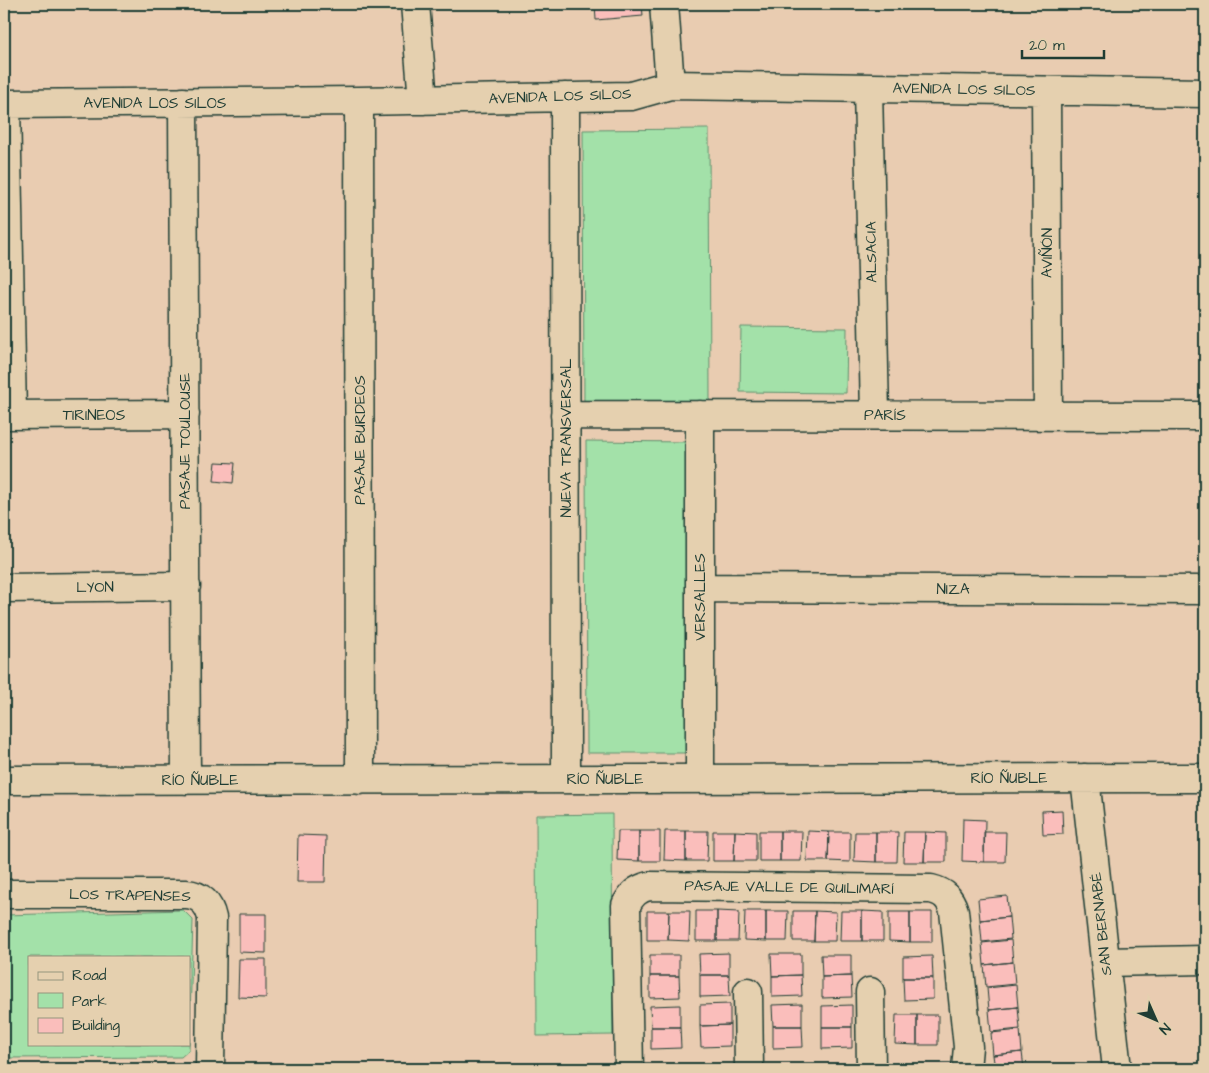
<svg xmlns="http://www.w3.org/2000/svg" width="1209" height="1073" font-family="'Architects Daughter',sans-serif">
	<rect width="100%" height="100%" fill="#e9ccb1"/>
	<filter id="ink" filterUnits="userSpaceOnUse"><feTurbulence type="fractalNoise" baseFrequency=".02" numOctaves="2"/><feDisplacementMap in="SourceGraphic" scale="10" xChannelSelector="R" yChannelSelector="G"/><feConvolveMatrix kernelMatrix="1 2 1 2 8 2 1 2 1" color-interpolation-filters="sRGB"/></filter>
	<g filter="url(#ink)">
		<path fill="#a3e1a9" stroke="#618f6e" fill-rule="evenodd" d="M 709,129 L 710,405 L 584,407 L 583,130 Z
			M 741,327 L 847,328 L 846,393 L 740,392 Z
			M 586,441 L 688,442 L 687,753 L 587,753 Z
			M 612,814 L 613,1035 L 537,1036 L 536,815 Z
			M 183,910 L 193,920 L 189,1050 L 181,1057 L 4,1058 L 4,915 ZM 29,957 L 189,957 L 189,1044 L 29,1044 Z"/>
		<path fill="#fabebb" stroke="#1f3d34" d="M 595,4 L 642,4 L 643,16 L 596,20 Z
			M 216,462 L 235,463 L 233,483 L 214,481 Z
			M 1062,810 L 1063,834 L 1043,835 L 1042,811 Z
			M 963,819 L 985,820 L 984,862 L 962,861 Z
			M 618,831 L 639,831 L 639,861 L 617,860 Z
			M 639,831 L 660,831 L 660,861 L 639,861 Z
			M 665,831 L 686,831 L 686,861 L 664,860 Z
			M 686,831 L 708,831 L 707,861 L 686,861 Z
			M 713,831 L 735,831 L 734,861 L 713,861 Z
			M 735,831 L 756,832 L 756,861 L 734,861 Z
			M 759,831 L 780,831 L 780,861 L 759,861 Z
			M 780,831 L 802,831 L 801,861 L 780,861 Z
			M 808,831 L 829,832 L 828,861 L 807,861 Z
			M 829,832 L 850,832 L 850,862 L 828,861 Z
			M 855,832 L 876,832 L 876,862 L 854,861 Z
			M 876,832 L 898,832 L 897,862 L 876,862 Z
			M 904,832 L 925,832 L 924,862 L 903,862 Z
			M 925,832 L 946,833 L 946,862 L 924,862 Z
			M 984,832 L 1006,832 L 1005,862 L 984,862 Z
			M 298,835 L 326,836 L 325,882 L 297,882 Z
			M 1007,896 L 1009,917 L 980,920 L 978,899 Z
			M 647,911 L 669,911 L 668,940 L 647,940 Z
			M 669,911 L 690,911 L 689,941 L 668,940 Z
			M 696,911 L 717,911 L 717,941 L 696,941 Z
			M 717,911 L 739,912 L 738,941 L 717,941 Z
			M 745,911 L 766,911 L 766,941 L 744,940 Z
			M 766,911 L 788,911 L 787,941 L 766,941 Z
			M 793,911 L 815,911 L 814,941 L 793,941 Z
			M 815,911 L 836,912 L 835,941 L 814,941 Z
			M 841,911 L 862,911 L 862,941 L 840,941 Z
			M 862,911 L 883,912 L 883,941 L 862,941 Z
			M 889,912 L 910,912 L 910,942 L 889,941 Z
			M 910,912 L 932,912 L 932,942 L 910,942 Z
			M 239,914 L 266,914 L 266,953 L 239,952 Z
			M 1009,917 L 1011,939 L 982,942 L 980,920 Z
			M 1011,940 L 1013,962 L 984,965 L 982,943 Z
			M 729,953 L 729,975 L 700,975 L 699,954 Z
			M 771,954 L 801,954 L 801,975 L 772,976 Z
			M 650,955 L 679,955 L 679,976 L 650,976 Z
			M 821,955 L 851,955 L 851,976 L 822,977 Z
			M 932,956 L 933,978 L 903,978 L 903,957 Z
			M 239,959 L 266,959 L 266,998 L 238,997 Z
			M 1013,962 L 1015,984 L 986,987 L 984,965 Z
			M 700,975 L 729,975 L 730,996 L 700,997 Z
			M 801,975 L 802,996 L 772,997 L 772,976 Z
			M 650,976 L 679,976 L 680,997 L 650,998 Z
			M 851,976 L 852,997 L 822,998 L 822,977 Z
			M 903,978 L 933,978 L 933,999 L 904,1000 Z
			M 1016,985 L 1018,1007 L 989,1010 L 987,988 Z
			M 730,1004 L 730,1025 L 700,1026 L 700,1005 Z
			M 802,1004 L 802,1026 L 773,1026 L 772,1005 Z
			M 680,1005 L 680,1027 L 651,1027 L 650,1006 Z
			M 852,1005 L 852,1027 L 822,1027 L 822,1006 Z
			M 1018,1007 L 1020,1029 L 991,1032 L 989,1010 Z
			M 896,1015 L 917,1015 L 917,1045 L 895,1044 Z
			M 917,1015 L 938,1015 L 938,1045 L 917,1045 Z
			M 730,1025 L 730,1046 L 701,1047 L 700,1026 Z
			M 773,1026 L 802,1026 L 803,1047 L 773,1048 Z
			M 651,1027 L 680,1027 L 681,1048 L 651,1049 Z
			M 822,1027 L 852,1027 L 852,1048 L 822,1049 Z
			M 1020,1030 L 1022,1052 L 993,1055 L 991,1033 Z
			M 1022,1052 L 1024,1069 L 995,1069 L 993,1055 Z"/>
		<g fill="none" stroke-linecap="round" stroke-linejoin="round">
			<defs>
				<path id="minor" d="M 415,4 L 423,100
					M 664,4 L 670,85
					M 868,88 L 875,415
					M 1046,91 L 1048,416
					M 565,97 L 566,779
					M 359,101 L 360,780
					M 183,102 L 186,780
					M 4,104 L 359,101 L 631,96 L 670,85 L 1205,93
					M 6,104 L 12,415
					M 4,415 L 185,414
					M 565,415 L 1205,416
					M 4,588 L 186,586
					M 700,588 L 1205,590
					M 1085,778 L 1117,1069
					M 700,779 L 700,415
					M 4,780 L 1205,778
					M 4,894 L 186,894 C 201,895 209,904 212,918 L 210,1069
					M 1105,962 L 1205,960
					M 748,992 L 749,1069
					M 870,992 L 871,1069
					M 629,1069 L 626,905 C 632,894 637,889 649,886 L 931,889 C 944,892 950,898 954,911 L 968,1047 L 966,1069"/>
			</defs>
			<use href="#minor" stroke="#1f3d34" stroke-width="31"/>
			<use href="#minor" stroke="#e5d0af" stroke-width="28"/>
		</g>
	</g>
	<g text-anchor="middle" stroke-width="5" stroke-linejoin="round" paint-order="stroke">
		<g font-size="15" fill="#1f3d34" stroke="#e5d0af">
			<text transform="translate(964 89) rotate(1)" y="5">AVENIDA LOS SILOS</text>
			<text transform="translate(560 96) rotate(-2)" y="5">AVENIDA LOS SILOS</text>
			<text x="155" y="108">AVENIDA LOS SILOS</text>
			<text transform="translate(871 252) rotate(-91)" y="5">ALSACIA</text>
			<text transform="translate(1047 253) rotate(-90)" y="5">AVIÑÓN</text>
			<text x="94" y="420">TIRINEOS</text>
			<text x="885" y="420">PARÍS</text>
			<text transform="translate(566 438) rotate(-90)" y="5">NUEVA TRANSVERSAL</text>
			<text transform="translate(360 440) rotate(-90)" y="5">PASAJE BURDEOS</text>
			<text transform="translate(185 441) rotate(-90)" y="5">PASAJE TOULOUSE</text>
			<text transform="translate(95 587) rotate(-1)" y="5">LYON</text>
			<text x="953" y="594">NIZA</text>
			<text transform="translate(700 597) rotate(-90)" y="5">VERSALLES</text>
			<text x="1009" y="783">RÍO ÑUBLE</text>
			<text x="605" y="784">RÍO ÑUBLE</text>
			<text x="200" y="785">RÍO ÑUBLE</text>
			<text transform="translate(789 887) rotate(1)" y="5">PASAJE VALLE DE QUILIMARÍ</text>
			<text transform="translate(130 895) rotate(1)" y="5">LOS TRAPENSES</text>
			<text transform="translate(1101 924) rotate(-96)" y="5">SAN BERNABÉ</text>
		</g>
	</g>
	<rect width="1209" height="1073" fill="none" stroke="#e5d0af" stroke-width="20"/>
	<rect x="10" y="10" width="1189" height="1053" fill="none" stroke="#1f3d34" stroke-width="2" filter="url(#ink)"/>
	<rect x="28" y="956" width="162" height="90" fill="#e5d0af" stroke="#96957e"/>
	<rect x="38" y="972" width="25" height="8" fill="#e5d0af" stroke="#96957e"/>
	<text x="72" y="980" font-size="15" fill="#1f3d34">Road</text>
	<rect x="38" y="993" width="25" height="15" fill="#a3e1a9" stroke="#96957e"/>
	<text x="72" y="1006" font-size="15" fill="#1f3d34">Park</text>
	<rect x="38" y="1018" width="25" height="15" fill="#fabebb" stroke="#96957e"/>
	<text x="72" y="1030" font-size="15" fill="#1f3d34">Building</text>
	<g transform="translate(1156 1020) rotate(135)" stroke="#e5d0af" stroke-width="4" paint-order="stroke">
	<path d="M0-4L9 19L0 12L-9 19Z" fill="#1f3d34"/>
	<text y="-8" font-size="14" font-weight="bold" text-anchor="middle" fill="#1f3d34">N</text>
	</g>
	<path d="M1022 50v8h82v-8" fill="none" stroke="#1f3d34" stroke-width="2.5"/>
	<text x="1029" y="50" font-size="15" fill="#1f3d34" stroke="#e5d0af" stroke-width="4" paint-order="stroke">20 m</text>
</svg>
